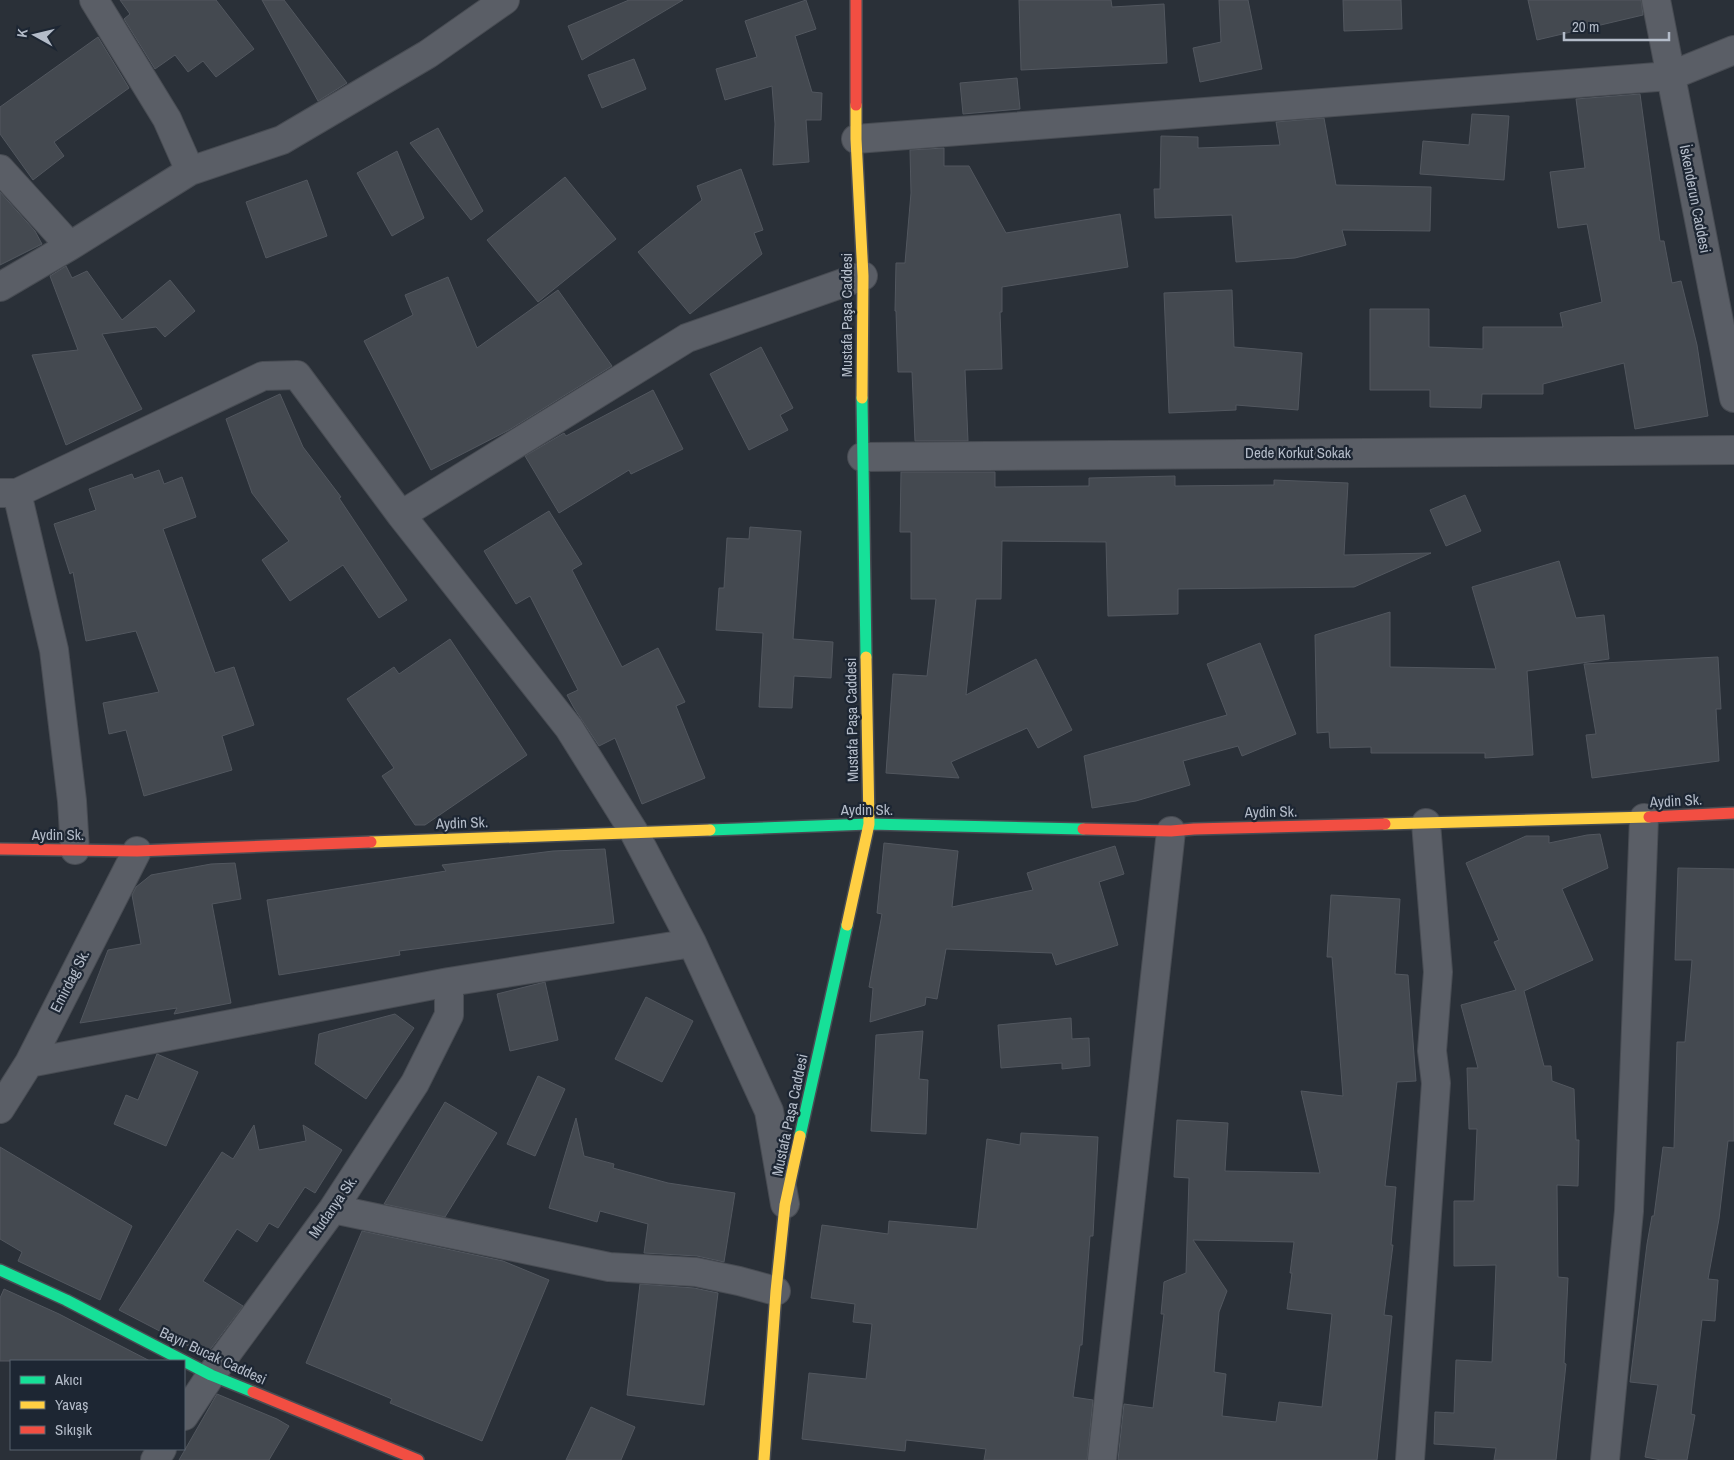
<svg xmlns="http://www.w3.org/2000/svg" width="1734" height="1460" font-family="'Archivo Narrow',sans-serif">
	<rect width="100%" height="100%" fill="#2a3038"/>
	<path fill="#444950" stroke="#52575f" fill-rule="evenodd" d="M 120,0 L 216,0 L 254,49 L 216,77 L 203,61 L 188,72 L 175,55 L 155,69 L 124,19 L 130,14 Z
		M 262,0 L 284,0 L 347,83 L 318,101 Z
		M 629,0 L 683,0 L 582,60 L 568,26 Z
		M 806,0 L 816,29 L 795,36 L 812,92 L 822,93 L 821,120 L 806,120 L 809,162 L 773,165 L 775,124 L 772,86 L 725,100 L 716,69 L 757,57 L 745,21 Z
		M 1019,0 L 1111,0 L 1112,7 L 1164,4 L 1167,63 L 1021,70 Z
		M 1219,0 L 1248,0 L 1262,69 L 1200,82 L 1193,48 L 1221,42 Z
		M 1343,0 L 1401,0 L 1402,29 L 1344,31 Z
		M 1528,0 L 1641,0 L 1643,15 L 1537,40 Z
		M 98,37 L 129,88 L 54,142 L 64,156 L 33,180 L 0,134 L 0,107 Z
		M 634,59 L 646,89 L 602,108 L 588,75 Z
		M 1017,78 L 1020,109 L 963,114 L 960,83 Z
		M 1640,94 L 1660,241 L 1664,241 L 1672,283 L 1681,281 L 1697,345 L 1708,416 L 1635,429 L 1624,363 L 1543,384 L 1543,394 L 1482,394 L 1481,408 L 1430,407 L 1430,390 L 1370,390 L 1370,309 L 1429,309 L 1429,347 L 1483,349 L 1483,327 L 1563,327 L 1560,313 L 1602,302 L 1587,224 L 1558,228 L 1550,172 L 1585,168 L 1576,99 Z
		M 1472,114 L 1509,116 L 1504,180 L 1420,174 L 1423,141 L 1469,145 Z
		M 1324,118 L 1336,185 L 1431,187 L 1430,231 L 1342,230 L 1346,245 L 1295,258 L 1236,262 L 1232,215 L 1155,218 L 1154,189 L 1160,189 L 1161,136 L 1198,137 L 1198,148 L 1280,145 L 1276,122 Z
		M 438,128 L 483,211 L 471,220 L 410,143 Z
		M 944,148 L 944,166 L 969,166 L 1006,233 L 1120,214 L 1128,267 L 1002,287 L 1002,312 L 1000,312 L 1002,369 L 965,370 L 968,441 L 915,441 L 912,372 L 898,372 L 896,311 L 895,311 L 896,263 L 905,263 L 911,193 L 910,150 Z
		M 397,151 L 424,218 L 392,236 L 357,173 Z
		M 741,169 L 763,230 L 754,233 L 762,254 L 690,314 L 638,252 L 702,200 L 697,186 Z
		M 565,177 L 616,239 L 538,302 L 487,240 Z
		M 307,180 L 327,236 L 266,258 L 246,202 Z
		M 0,192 L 35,231 L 42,244 L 0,265 Z
		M 66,266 L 72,278 L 87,271 L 122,320 L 170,280 L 195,311 L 165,337 L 156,327 L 102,334 L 142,409 L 66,445 L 32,355 L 78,350 L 50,276 Z
		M 448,277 L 477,348 L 558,290 L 612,366 L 509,430 L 431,470 L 364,341 L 413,315 L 405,295 Z
		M 1232,290 L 1234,347 L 1302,353 L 1298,410 L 1236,405 L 1236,410 L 1169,413 L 1164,293 Z
		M 761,347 L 793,408 L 780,415 L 788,430 L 749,450 L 710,374 Z
		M 653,390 L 683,449 L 631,474 L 629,470 L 559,513 L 525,456 L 564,433 L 566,436 Z
		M 280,394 L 303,447 L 341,497 L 339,498 L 407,600 L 379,618 L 343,565 L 290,601 L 262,560 L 289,541 L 252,493 L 226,419 Z
		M 159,470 L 164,484 L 182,477 L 196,517 L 163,529 L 215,673 L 234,667 L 254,725 L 222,736 L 232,770 L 144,796 L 126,730 L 109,734 L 103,703 L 159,692 L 136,631 L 86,641 L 73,572 L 70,574 L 54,524 L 96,510 L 89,489 L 132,474 L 134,479 Z
		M 901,472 L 995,472 L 995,487 L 1089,486 L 1089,478 L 1175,476 L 1175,486 L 1274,485 L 1274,480 L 1348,483 L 1344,555 L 1431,553 L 1354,587 L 1178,589 L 1178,614 L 1108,616 L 1106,542 L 1002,541 L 1001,599 L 976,599 L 966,695 L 1036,659 L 1072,730 L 1038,748 L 1027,728 L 951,762 L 959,778 L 886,773 L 893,674 L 927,676 L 936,599 L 911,599 L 911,532 L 900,532 Z
		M 1465,495 L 1481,531 L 1446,546 L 1430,510 Z
		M 549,511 L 582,564 L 572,570 L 622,667 L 658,648 L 685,702 L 676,706 L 705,778 L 642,804 L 615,738 L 599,746 L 574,708 L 567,695 L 578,690 L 530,596 L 516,604 L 484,551 Z
		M 750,527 L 801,531 L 793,639 L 833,642 L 831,678 L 794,676 L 792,708 L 759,707 L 763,633 L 716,630 L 719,588 L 724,588 L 727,538 L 749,539 Z
		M 1559,561 L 1576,618 L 1604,615 L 1609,659 L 1527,671 L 1533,755 L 1485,758 L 1485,753 L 1371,753 L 1371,747 L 1330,748 L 1329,732 L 1317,733 L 1315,635 L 1390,612 L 1390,667 L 1496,669 L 1472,587 Z
		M 450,639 L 527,755 L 425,825 L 415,825 L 382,776 L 394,768 L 347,699 L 394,667 L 399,674 Z
		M 1260,643 L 1296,734 L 1242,756 L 1238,746 L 1183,761 L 1190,785 L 1136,801 L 1092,808 L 1084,756 L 1227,715 L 1207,664 Z
		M 1718,657 L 1721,709 L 1716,709 L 1719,761 L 1592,778 L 1586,735 L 1596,734 L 1584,664 Z
		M 1600,834 L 1608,868 L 1562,889 L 1593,960 L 1524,991 L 1544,1066 L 1551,1066 L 1552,1081 L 1574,1089 L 1576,1140 L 1579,1140 L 1578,1186 L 1557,1185 L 1558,1277 L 1568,1278 L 1564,1363 L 1566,1364 L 1556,1460 L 1494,1460 L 1496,1448 L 1434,1444 L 1435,1412 L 1454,1413 L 1456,1360 L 1492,1362 L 1496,1265 L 1454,1266 L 1454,1201 L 1474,1201 L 1477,1129 L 1469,1129 L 1467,1068 L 1478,1068 L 1461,1005 L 1516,990 L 1494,942 L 1499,940 L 1466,863 L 1526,836 L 1549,836 L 1549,843 L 1587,835 Z
		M 884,843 L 958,851 L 952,907 L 1033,890 L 1027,873 L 1115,846 L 1124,874 L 1099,882 L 1118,945 L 1056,965 L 1052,953 L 946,949 L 937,999 L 926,997 L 925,1005 L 870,1022 L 873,988 L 869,987 L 882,914 L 877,913 Z
		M 605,849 L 614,923 L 399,951 L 400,955 L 279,975 L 267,900 L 446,871 L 442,865 L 553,851 Z
		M 235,863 L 241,899 L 212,904 L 231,1003 L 174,1014 L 177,1008 L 80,1023 L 108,950 L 141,944 L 132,895 L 136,887 L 151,875 L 211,864 Z
		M 1678,868 L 1734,869 L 1734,1141 L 1728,1141 L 1719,1219 L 1708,1279 L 1718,1280 L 1715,1321 L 1702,1320 L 1691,1414 L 1695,1415 L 1687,1460 L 1661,1460 L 1645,1457 L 1658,1385 L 1630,1382 L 1647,1244 L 1652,1216 L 1654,1216 L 1663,1147 L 1674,1148 L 1677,1042 L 1685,1042 L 1692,960 L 1675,960 Z
		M 1331,895 L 1400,899 L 1395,974 L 1408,975 L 1416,1081 L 1397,1082 L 1385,1186 L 1396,1187 L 1391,1245 L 1393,1245 L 1384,1315 L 1392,1316 L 1377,1460 L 1118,1460 L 1124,1404 L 1153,1408 L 1164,1314 L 1161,1314 L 1164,1282 L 1186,1273 L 1189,1178 L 1174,1177 L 1177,1120 L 1228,1123 L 1225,1171 L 1320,1173 L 1301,1091 L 1343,1096 L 1332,957 L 1327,957 ZM 1193,1240 L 1294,1242 L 1290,1273 L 1292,1273 L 1287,1309 L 1332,1314 L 1322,1407 L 1279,1402 L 1276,1422 L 1222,1416 L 1226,1374 L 1214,1372 L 1219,1312 L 1227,1291 Z
		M 545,982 L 558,1040 L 510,1051 L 497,994 Z
		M 646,997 L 693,1021 L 662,1082 L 615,1059 Z
		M 395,1014 L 414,1028 L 366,1099 L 315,1064 L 319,1034 Z
		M 1071,1018 L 1072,1039 L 1089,1038 L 1090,1066 L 1062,1069 L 1062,1063 L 1001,1068 L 998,1025 Z
		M 923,1031 L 919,1079 L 928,1080 L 926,1134 L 871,1131 L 876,1035 Z
		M 157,1054 L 198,1072 L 166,1146 L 114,1124 L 126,1095 L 138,1100 Z
		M 538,1076 L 565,1089 L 535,1156 L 507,1144 Z
		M 445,1102 L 497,1133 L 445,1217 L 384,1204 Z
		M 576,1118 L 584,1156 L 614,1164 L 613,1168 L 668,1183 L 735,1193 L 724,1262 L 697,1256 L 644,1253 L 648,1224 L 600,1211 L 597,1222 L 549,1208 Z
		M 254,1125 L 259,1150 L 306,1141 L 303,1125 L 342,1150 L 315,1193 L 305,1187 L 278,1228 L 269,1223 L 257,1242 L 237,1229 L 203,1281 L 243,1306 L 206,1355 L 119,1310 L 222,1152 L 233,1159 Z
		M 1021,1133 L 1098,1137 L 1093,1236 L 1090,1236 L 1082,1345 L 1080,1345 L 1073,1397 L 1093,1400 L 1087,1460 L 984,1460 L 986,1449 L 906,1440 L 905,1451 L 802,1439 L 809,1373 L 866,1379 L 872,1324 L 853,1322 L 855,1304 L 811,1298 L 822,1225 L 888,1234 L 889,1221 L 977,1229 L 987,1139 L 1020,1145 Z
		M 0,1147 L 132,1226 L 100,1300 L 18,1261 L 22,1252 L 0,1239 Z
		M 362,1231 L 503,1261 L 549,1280 L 482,1441 L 390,1403 L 392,1399 L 306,1363 Z
		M 640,1284 L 694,1288 L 718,1293 L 704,1405 L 627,1395 Z
		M 4,1289 L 59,1314 L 150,1361 L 0,1361 L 0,1298 Z
		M 217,1394 L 277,1419 L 289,1426 L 269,1460 L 179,1460 Z
		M 591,1407 L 635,1427 L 621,1460 L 566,1460 Z"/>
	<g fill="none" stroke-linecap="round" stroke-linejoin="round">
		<defs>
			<path id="street" d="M 94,0 L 167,119 L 190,171
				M 1656,0 L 1734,398
				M 856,139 L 1670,76 L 1734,50
				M 0,169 L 70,246
				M 0,287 L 70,246 L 190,171 L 282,140 L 428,54 L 505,0
				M 862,457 L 1734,450
				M 0,493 L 17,493 L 263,376 L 297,375 L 401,515 L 569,728 L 634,832 L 692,943 L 769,1111 L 785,1204
				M 17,493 L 54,650 L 72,801 L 75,850
				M 401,515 L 687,338 L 863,276
				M 29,1063 L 449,982 L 692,943
				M 0,1109 L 29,1063 L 137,851
				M 333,1209 L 609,1267 L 696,1272 L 739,1281 L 776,1291
				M 184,1416 L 211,1375 L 333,1209 L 415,1083 L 449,1015 L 449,982
				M 155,1460 L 162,1449
				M 1102,1460 L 1171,831
				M 1410,1460 L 1436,1083 L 1432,1051 L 1438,972 L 1426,823
				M 1605,1460 L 1629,1211 L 1644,818"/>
			<path id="fast" d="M 862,398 L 866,657
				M 710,830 L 869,824 L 1083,829
				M 800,1136 L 847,925
				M 0,1270 L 66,1300 L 211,1375 L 253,1392"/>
			<path id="slow" d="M 856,105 L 856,139 L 863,276 L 862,398
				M 1385,824 L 1649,817
				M 371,842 L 710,830
				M 847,925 L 869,824 L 866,657
				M 764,1460 L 776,1291 L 785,1205 L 800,1136"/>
			<path id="jam" d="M 856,0 L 856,105
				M 1649,817 L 1734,813
				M 1083,829 L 1171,831 L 1194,829 L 1385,824
				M 0,849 L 137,851 L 371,842
				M 253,1392 L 418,1460"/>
		</defs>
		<use href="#street" stroke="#484c53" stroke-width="30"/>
		<use href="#fast" stroke="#484c53" stroke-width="14"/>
		<use href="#slow" stroke="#484c53" stroke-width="14"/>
		<use href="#jam" stroke="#484c53" stroke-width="14"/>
		<use href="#street" stroke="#5a5e66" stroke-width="28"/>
		<use href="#fast" stroke="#16e098" stroke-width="11"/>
		<use href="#slow" stroke="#ffcf43" stroke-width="11"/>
		<use href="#jam" stroke="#f24e42" stroke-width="11"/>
	</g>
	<g text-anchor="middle" stroke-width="4.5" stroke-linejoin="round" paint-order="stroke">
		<g font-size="15" fill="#b4bcc9" stroke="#1d2633">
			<text transform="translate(1695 199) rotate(79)" y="5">İskenderun Caddesi</text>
			<text transform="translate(847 315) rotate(-90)" y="5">Mustafa Paşa Caddesi</text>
			<text x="1298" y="458">Dede Korkut Sokak</text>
			<text transform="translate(852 720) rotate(-91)" y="5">Mustafa Paşa Caddesi</text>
			<text transform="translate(1676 801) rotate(-3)" y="5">Aydin Sk.</text>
			<text x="867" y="815">Aydin Sk.</text>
			<text transform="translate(1271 812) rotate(-1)" y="5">Aydin Sk.</text>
			<text transform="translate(462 823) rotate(-2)" y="5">Aydin Sk.</text>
			<text x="58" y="840">Aydin Sk.</text>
			<text transform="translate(70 981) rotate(-63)" y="5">Emirdag Sk.</text>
			<text transform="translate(790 1115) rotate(-78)" y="5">Mustafa Paşa Caddesi</text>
			<text transform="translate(333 1207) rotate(-55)" y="5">Mudanya Sk.</text>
			<text transform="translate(213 1356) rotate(25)" y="5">Bayır Bucak Caddesi</text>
		</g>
	</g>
	<rect x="10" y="1360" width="175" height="90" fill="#1d2633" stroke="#59626f"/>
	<rect x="20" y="1376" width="25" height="8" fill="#16e098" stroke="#59626f"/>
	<text x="55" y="1385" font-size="15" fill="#b4bcc9">Akıcı</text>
	<rect x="20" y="1401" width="25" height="8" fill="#ffcf43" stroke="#59626f"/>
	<text x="55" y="1410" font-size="15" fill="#b4bcc9">Yavaş</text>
	<rect x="20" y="1426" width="25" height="8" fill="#f24e42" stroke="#59626f"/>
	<text x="55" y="1435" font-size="15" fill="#b4bcc9">Sıkışık</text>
	<g transform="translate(35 35) rotate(278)" stroke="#1d2633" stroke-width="4" paint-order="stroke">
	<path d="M0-4L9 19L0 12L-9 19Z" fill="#b4bcc9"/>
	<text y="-8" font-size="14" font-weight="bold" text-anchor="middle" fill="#b4bcc9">K</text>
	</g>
	<path d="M1564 32v8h105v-8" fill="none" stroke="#b4bcc9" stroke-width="2.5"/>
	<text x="1572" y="32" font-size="15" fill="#b4bcc9" stroke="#1d2633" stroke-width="4" paint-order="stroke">20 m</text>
</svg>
